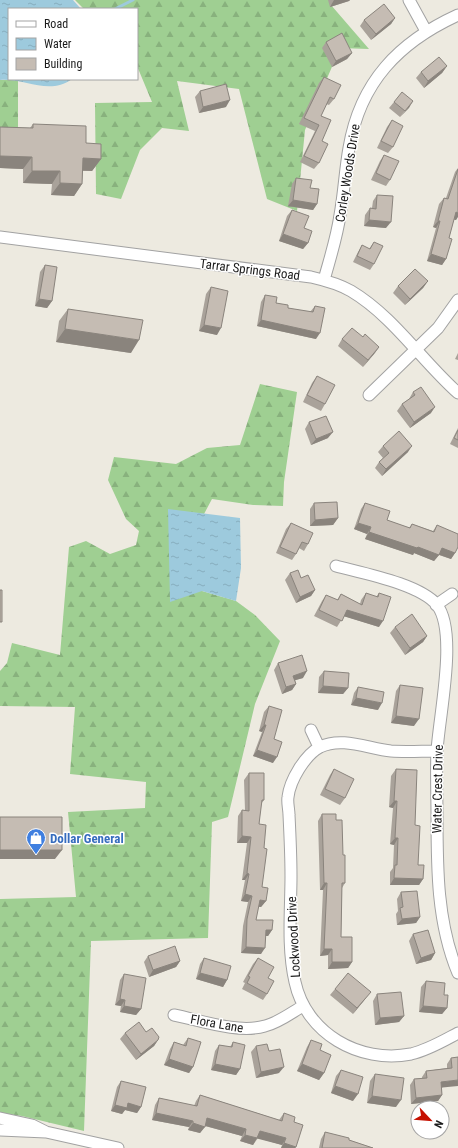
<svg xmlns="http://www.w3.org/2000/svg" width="458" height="1148" font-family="'Roboto Condensed',sans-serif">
	<defs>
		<pattern id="forest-firs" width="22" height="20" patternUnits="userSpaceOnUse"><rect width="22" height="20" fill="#9fcf92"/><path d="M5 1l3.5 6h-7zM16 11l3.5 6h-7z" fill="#88b17d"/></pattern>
		<pattern id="water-ripples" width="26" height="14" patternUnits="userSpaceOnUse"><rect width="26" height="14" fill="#9dcadd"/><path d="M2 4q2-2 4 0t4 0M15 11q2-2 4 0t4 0" fill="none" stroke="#87adbd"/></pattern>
	</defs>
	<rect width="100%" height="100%" fill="#edeae0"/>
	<path fill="url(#forest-firs)" d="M 75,0 L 333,0 L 331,5 L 369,49 L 340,48 L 305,130 L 297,211 L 267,199 L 239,89 L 177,81 L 189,131 L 162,128 L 140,150 L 121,199 L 96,194 L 95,103 L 152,102 L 137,66 L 137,9 L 84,9 Z
		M 0,80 L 18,80 L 18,131 L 0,129 Z
		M 260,384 L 297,392 L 284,482 L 283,506 L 253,505 L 212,499 L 204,514 L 168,510 L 202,591 L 236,601 L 255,615 L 280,641 L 255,704 L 228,817 L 212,822 L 208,938 L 91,941 L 84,1131 L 22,1116 L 0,1113 L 0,899 L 76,897 L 68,812 L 145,808 L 146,782 L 70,774 L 75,707 L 0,706 L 0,671 L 7,663 L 12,643 L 60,655 L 69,547 L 86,541 L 110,554 L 136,545 L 139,531 L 126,519 L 108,480 L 114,457 L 176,464 L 207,448 L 240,445 Z"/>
	<path fill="url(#water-ripples)" d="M 0,0 L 73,0 L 81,9 L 9,9 L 9,79 L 72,79 C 49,96 25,78 0,80 Z
		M 168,509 L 240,518 L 241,568 L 236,601 L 202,591 L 170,602 Z"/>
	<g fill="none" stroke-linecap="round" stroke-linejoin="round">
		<path stroke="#9dcadd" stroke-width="3" d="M 115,9 L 133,0"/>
		<defs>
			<path id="street" d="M 409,0 L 426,31
				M 0,237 L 311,277 C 324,280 339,284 351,291 C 393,316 422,361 458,393
				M 324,280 C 330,258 337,237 340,215 C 344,193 345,170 349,148 C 360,82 399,42 458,15
				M 369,395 L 438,328 L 458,300
				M 336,566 C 362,573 420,584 437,605 C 458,632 439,716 437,751 C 436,772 437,794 437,815 C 437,868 437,923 458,973
				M 436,605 L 452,594
				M 311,730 L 319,747
				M 437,751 C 422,751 406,752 391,751 C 369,749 342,736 320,747 C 305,755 290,780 288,797 C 287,803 289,809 289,815 C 290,835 291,855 291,876 C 291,909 287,948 295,982 C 306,1033 359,1064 411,1054 C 428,1050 443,1041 458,1033
				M 174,1015 C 200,1020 238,1034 265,1026 C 278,1023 291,1013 303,1006
				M 0,1118 L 32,1125 L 46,1132 L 0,1130
				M 46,1132 L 118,1148"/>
		</defs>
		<use href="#street" stroke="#a2a2a2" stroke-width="13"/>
		<use href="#street" stroke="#fff" stroke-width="11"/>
	</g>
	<path fill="#a9a29a" d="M 328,0 L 350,0 L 349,1 L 330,7 Z
		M 395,18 L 391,24 L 371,40 L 360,26 L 364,20 Z
		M 326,42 L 352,53 L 347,59 L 332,67 L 322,48 Z
		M 447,66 L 442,73 L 424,88 L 416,78 L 421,72 Z
		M 324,77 L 334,99 L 329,105 L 326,104 L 321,116 L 319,163 L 314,169 L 300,162 L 315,131 L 299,124 L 319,83 Z
		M 200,91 L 226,107 L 199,113 L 195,97 Z
		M 413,101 L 400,117 L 389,108 L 394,102 Z
		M 392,120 L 393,147 L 388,153 L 377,148 L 387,127 Z
		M 33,124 L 86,143 L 101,159 L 92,171 L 83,171 L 82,184 L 74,196 L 51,195 L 52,184 L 23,183 L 23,169 L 0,168 L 0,127 L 30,128 Z
		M 384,155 L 390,180 L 386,186 L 371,180 L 380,161 Z
		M 458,168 L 458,213 L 456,220 L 454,219 L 449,238 L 446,259 L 442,265 L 427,261 L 436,228 L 433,227 L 439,204 L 444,198 L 446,198 L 455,172 Z
		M 296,178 L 310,188 L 317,204 L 313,210 L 288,206 L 292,184 Z
		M 377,195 L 386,228 L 364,226 L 365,215 L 370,208 L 372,208 L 373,201 Z
		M 292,210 L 304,228 L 308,243 L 303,249 L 279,241 L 287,216 Z
		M 374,242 L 374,264 L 370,270 L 353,262 L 358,252 L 362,245 L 369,249 Z
		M 45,265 L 52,301 L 47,308 L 35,306 L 40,272 Z
		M 428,281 L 423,288 L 405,305 L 393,293 L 398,286 Z
		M 211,287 L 217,335 L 199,331 L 206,294 Z
		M 265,295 L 276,303 L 288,308 L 310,312 L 315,306 L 316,339 L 257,326 L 261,302 Z
		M 68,309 L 131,353 L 56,342 L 59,321 Z
		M 363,337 L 379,347 L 363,367 L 338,346 L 342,339 Z
		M 458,353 L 458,360 L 455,359 Z
		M 317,376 L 325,404 L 321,411 L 303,402 L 312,383 Z
		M 413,392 L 431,413 L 410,428 L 397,411 L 402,404 L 409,399 Z
		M 309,422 L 328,438 L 311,445 L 305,429 Z
		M 458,428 L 458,448 L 450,444 Z
		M 383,446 L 408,452 L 382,476 L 375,468 L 379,462 L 383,458 L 378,452 Z
		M 314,503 L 338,518 L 333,525 L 310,526 L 310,509 Z
		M 365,503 L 387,520 L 409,528 L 412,524 L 433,531 L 437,525 L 455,553 L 451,559 L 439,555 L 434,561 L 414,553 L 413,555 L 365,539 L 367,534 L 354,529 L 361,509 Z
		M 291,523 L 308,544 L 304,551 L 299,548 L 296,554 L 292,560 L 276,553 L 286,529 Z
		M 290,573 L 301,578 L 315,590 L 311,596 L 296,603 L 285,580 Z
		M 366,593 L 376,597 L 379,593 L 379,627 L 344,616 L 337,627 L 314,616 L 322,601 L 326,595 L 337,600 L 341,594 L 360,604 L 361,600 Z
		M 395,627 L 427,636 L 423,642 L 405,655 L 390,633 Z
		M 278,663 L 303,678 L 295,680 L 296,684 L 292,690 L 282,694 L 274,670 Z
		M 324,671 L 348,688 L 343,694 L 318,693 L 319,677 Z
		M 400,685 L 414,726 L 391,723 L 396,691 Z
		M 358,687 L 378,710 L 351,705 L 354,693 Z
		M 269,706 L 273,763 L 253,756 L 262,732 L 259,731 L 264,712 Z
		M 334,769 L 345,798 L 340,805 L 320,795 L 330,775 Z
		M 396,769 L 415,825 L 418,865 L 423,879 L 419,885 L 390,885 L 390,872 L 393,868 L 394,845 L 390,844 L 393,808 L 389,807 L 391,776 Z
		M 249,773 L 264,800 L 261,804 L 259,824 L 264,848 L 262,887 L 266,901 L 261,907 L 258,907 L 256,920 L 272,930 L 268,936 L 265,936 L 261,954 L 241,953 L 243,926 L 248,902 L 241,901 L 245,880 L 242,880 L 247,843 L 237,843 L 238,816 L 242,810 L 245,810 L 244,780 Z
		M 322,814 L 336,820 L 343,855 L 345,883 L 342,888 L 341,937 L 352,962 L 348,968 L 328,969 L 328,955 L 320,956 L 323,890 L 320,890 L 318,821 Z
		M 401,892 L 420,917 L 416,923 L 397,925 L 396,914 L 398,911 L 397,899 Z
		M 413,934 L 435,953 L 431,960 L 416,964 L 409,941 Z
		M 148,956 L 180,961 L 176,967 L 149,977 L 144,962 Z
		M 204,958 L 227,980 L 223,987 L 196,979 L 200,964 Z
		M 258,958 L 268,978 L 267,994 L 263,1000 L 242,989 L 245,983 L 243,982 L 253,964 Z
		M 124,974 L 141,1009 L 136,1015 L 120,1012 L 121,1006 L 115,1005 L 120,980 Z
		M 426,981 L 444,995 L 447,1008 L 442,1014 L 419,1012 L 421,987 Z
		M 335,989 L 366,998 L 353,1014 L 330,995 Z
		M 377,994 L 404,1016 L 399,1022 L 375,1025 L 373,1001 Z
		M 146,1032 L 158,1040 L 154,1046 L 136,1060 L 120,1039 L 125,1033 Z
		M 188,1038 L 193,1067 L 189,1073 L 164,1065 L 170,1049 L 174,1042 L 183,1045 Z
		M 311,1040 L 320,1050 L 324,1073 L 319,1080 L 297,1071 L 307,1047 Z
		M 233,1042 L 240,1069 L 236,1075 L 211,1070 L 215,1051 L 219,1045 L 230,1047 Z
		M 256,1046 L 269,1051 L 279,1073 L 256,1078 L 251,1052 Z
		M 458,1057 L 442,1088 L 442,1095 L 438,1101 L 411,1104 L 410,1085 L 414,1079 L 422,1078 L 422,1077 L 426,1071 L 447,1068 L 447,1064 L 451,1058 Z
		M 341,1070 L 353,1101 L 331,1093 L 336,1076 Z
		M 375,1074 L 396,1107 L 367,1103 L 370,1081 Z
		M 121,1081 L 141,1107 L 137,1113 L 125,1110 L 122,1114 L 111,1111 L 117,1087 Z
		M 200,1095 L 279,1120 L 284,1113 L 294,1122 L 296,1147 L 295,1148 L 281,1148 L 282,1145 L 258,1138 L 253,1145 L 240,1141 L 242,1136 L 205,1126 L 200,1133 L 188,1130 L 189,1127 L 152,1120 L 155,1105 L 159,1098 L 194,1106 L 196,1101 Z
		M 325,1132 L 373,1148 L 319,1148 L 321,1139 Z"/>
	<path fill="#8a847d" d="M 334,0 L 350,0 L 349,1 L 330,7 Z
		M 395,18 L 391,24 L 371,40 L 376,34 Z
		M 352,53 L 347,59 L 332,67 L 336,61 Z
		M 447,66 L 442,73 L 424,88 L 428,81 Z
		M 230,100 L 226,107 L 199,113 L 203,107 Z
		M 413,101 L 409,108 L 400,117 L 405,111 Z
		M 0,156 L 32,157 L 23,169 L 0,168 Z
		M 83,158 L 101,159 L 92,171 L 74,170 Z
		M 32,171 L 60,171 L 52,184 L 23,183 Z
		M 60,183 L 82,184 L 74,196 L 51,195 Z
		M 293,200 L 317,204 L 313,210 L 288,206 Z
		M 456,212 L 458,213 L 458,217 L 456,220 L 451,219 Z
		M 369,220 L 391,222 L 386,228 L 364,226 Z
		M 438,221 L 440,221 L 436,228 L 433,227 Z
		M 283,234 L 308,243 L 303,249 L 279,241 Z
		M 431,254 L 446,259 L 442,265 L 427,261 Z
		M 428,281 L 423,288 L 405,305 L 410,299 Z
		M 39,299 L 52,301 L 47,308 L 35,306 Z
		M 261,320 L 320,333 L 316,339 L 257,326 Z
		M 204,325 L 221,328 L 217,335 L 199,331 Z
		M 65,329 L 139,340 L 131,353 L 56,342 Z
		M 379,347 L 375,353 L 363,367 L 368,360 Z
		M 435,407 L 431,413 L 410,428 L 414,422 Z
		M 333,432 L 328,438 L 311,445 L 316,439 Z
		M 412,446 L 408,452 L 382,476 L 386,469 Z
		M 338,518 L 333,525 L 310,526 L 315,520 Z
		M 358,523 L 371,527 L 367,534 L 354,529 Z
		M 369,532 L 418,547 L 439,555 L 434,561 L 414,553 L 413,555 L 365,539 Z
		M 442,548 L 455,553 L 451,559 L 437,554 Z
		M 315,590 L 311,596 L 296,603 L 300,597 Z
		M 347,610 L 383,621 L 379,627 L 343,616 Z
		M 427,636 L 423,642 L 405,655 L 410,648 Z
		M 307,671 L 303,678 L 289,682 L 293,676 Z
		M 296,684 L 292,690 L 282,694 L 286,687 Z
		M 323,686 L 348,688 L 343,694 L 318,693 Z
		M 356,698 L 382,703 L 378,710 L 351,705 Z
		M 396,716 L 419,719 L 414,726 L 391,723 Z
		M 264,725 L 266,725 L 262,732 L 259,731 Z
		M 257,750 L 277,757 L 273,763 L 253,756 Z
		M 394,801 L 397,801 L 393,808 L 389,807 Z
		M 242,836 L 251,837 L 247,843 L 237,843 Z
		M 395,838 L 398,838 L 394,845 L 390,844 Z
		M 0,850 L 62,850 L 55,859 L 0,859 Z
		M 247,873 L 249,874 L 245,880 L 242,880 Z
		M 394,878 L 423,879 L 419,885 L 390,885 Z
		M 324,883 L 327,883 L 323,890 L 320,890 Z
		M 245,894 L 252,896 L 248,902 L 241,901 Z
		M 260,900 L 266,901 L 261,907 L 255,906 Z
		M 420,917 L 416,923 L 397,925 L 402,919 Z
		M 266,930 L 272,930 L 268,936 L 261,936 Z
		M 246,947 L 265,948 L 261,954 L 241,953 Z
		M 324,949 L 332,949 L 328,955 L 320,956 Z
		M 435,953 L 431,960 L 416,964 L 421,958 Z
		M 180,961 L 176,967 L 149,977 L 153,970 Z
		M 332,962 L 352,962 L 348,968 L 328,969 Z
		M 200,973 L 227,980 L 223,987 L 196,979 Z
		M 371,992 L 366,998 L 353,1014 L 357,1008 Z
		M 120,999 L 125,1000 L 121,1006 L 115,1005 Z
		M 124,1006 L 141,1009 L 136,1015 L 120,1012 Z
		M 423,1006 L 447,1008 L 442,1014 L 419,1012 Z
		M 404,1016 L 399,1022 L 375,1025 L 380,1018 Z
		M 158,1040 L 154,1046 L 136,1060 L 141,1054 Z
		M 169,1059 L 193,1067 L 189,1073 L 164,1065 Z
		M 215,1064 L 240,1069 L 236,1075 L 211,1070 Z
		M 302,1064 L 324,1073 L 319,1080 L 297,1071 Z
		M 284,1067 L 279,1073 L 256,1078 L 261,1072 Z
		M 458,1080 L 458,1086 L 437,1088 L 441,1082 Z
		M 335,1086 L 358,1094 L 353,1101 L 331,1093 Z
		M 442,1095 L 438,1101 L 411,1104 L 416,1098 Z
		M 372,1096 L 401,1100 L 396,1107 L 367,1103 Z
		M 128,1103 L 141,1107 L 137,1113 L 125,1110 L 122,1114 L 111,1111 L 115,1105 Z
		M 156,1113 L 193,1121 L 189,1127 L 152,1120 Z
		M 207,1118 L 246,1129 L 242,1136 L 202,1125 Z
		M 193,1123 L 205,1127 L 200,1133 L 188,1130 Z
		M 260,1131 L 286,1138 L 282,1145 L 255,1138 Z
		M 245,1135 L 257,1138 L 253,1145 L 240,1141 Z
		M 284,1143 L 296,1147 L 295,1148 L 281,1148 Z"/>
	<path fill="#c5bcb3" stroke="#8a847d" d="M 384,4 L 395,18 L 376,34 L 364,20 Z
		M 342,33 L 352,53 L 336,61 L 326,42 Z
		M 439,57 L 447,66 L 428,81 L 421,72 Z
		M 324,77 L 341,85 L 334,99 L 330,97 L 321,116 L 331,120 L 322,141 L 328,144 L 319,163 L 304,156 L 319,125 L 304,118 Z
		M 226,84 L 230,100 L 203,107 L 200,91 Z
		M 402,92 L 413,101 L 405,111 L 394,102 Z
		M 392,120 L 403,126 L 393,147 L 381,141 Z
		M 33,124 L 86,126 L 86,143 L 101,144 L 101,159 L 83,158 L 82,184 L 60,183 L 60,171 L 32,171 L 32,157 L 0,156 L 0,127 L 33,128 Z
		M 384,155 L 399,161 L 390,180 L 376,173 Z
		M 458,169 L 458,213 L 456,212 L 449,238 L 452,239 L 446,259 L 431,254 L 440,221 L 438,221 L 444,198 L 448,199 Z
		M 296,178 L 312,180 L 310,188 L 319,189 L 317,204 L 293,200 Z
		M 377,195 L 393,196 L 391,222 L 369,220 L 370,208 L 376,209 Z
		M 292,210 L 309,216 L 304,228 L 312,231 L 308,243 L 283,234 Z
		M 374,242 L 383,246 L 374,264 L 357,256 L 362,245 L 370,249 Z
		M 45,265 L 57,267 L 52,301 L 39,299 Z
		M 415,269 L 428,281 L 410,299 L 398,286 Z
		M 211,287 L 228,291 L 221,328 L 204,325 Z
		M 265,295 L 277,297 L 276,303 L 288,305 L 288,308 L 313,312 L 315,306 L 325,308 L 320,333 L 261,320 Z
		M 68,309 L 143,320 L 139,340 L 65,329 Z
		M 352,328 L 363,337 L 365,334 L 379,347 L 368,360 L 342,339 Z
		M 317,376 L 335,385 L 325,404 L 307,395 Z
		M 421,387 L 435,407 L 414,422 L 402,404 L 415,395 L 413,392 Z
		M 326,416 L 333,432 L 316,439 L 309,422 Z
		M 458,430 L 458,440 L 454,438 Z
		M 399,431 L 412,446 L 386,469 L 379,462 L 389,453 L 383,446 Z
		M 337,502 L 338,518 L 315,520 L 314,503 Z
		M 365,503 L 390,511 L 387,520 L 410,528 L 412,524 L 434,532 L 437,525 L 458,534 L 458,547 L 455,553 L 442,548 L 439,555 L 418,547 L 417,548 L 369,532 L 371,527 L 358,523 Z
		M 291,523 L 313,533 L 308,544 L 302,542 L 296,554 L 280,547 Z
		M 298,570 L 301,578 L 308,575 L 315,590 L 300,597 L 290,573 Z
		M 0,590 L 2,590 L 2,622 L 0,622 Z
		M 366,593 L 378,597 L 379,593 L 391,597 L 383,621 L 347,610 L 342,621 L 319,610 L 326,595 L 338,600 L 341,594 L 362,605 Z
		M 412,614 L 427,636 L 410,648 L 395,627 Z
		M 302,655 L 307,671 L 293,676 L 296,684 L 286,687 L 278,663 Z
		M 324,671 L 349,673 L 348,688 L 323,686 Z
		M 400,685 L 423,688 L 419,719 L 396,716 Z
		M 358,687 L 384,692 L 382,703 L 356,698 Z
		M 269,706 L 282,710 L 274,739 L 282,742 L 277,757 L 257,750 L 266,725 L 264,725 Z
		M 334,769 L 354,779 L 345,798 L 325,789 Z
		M 396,769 L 417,770 L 415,825 L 420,826 L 418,865 L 424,865 L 423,879 L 394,878 L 395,865 L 397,865 L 398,838 L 395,838 L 397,801 L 394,801 Z
		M 249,773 L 264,773 L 264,800 L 262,800 L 259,824 L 266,825 L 264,848 L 267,849 L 262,887 L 268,888 L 266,901 L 260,900 L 256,920 L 273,920 L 272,930 L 266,930 L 265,948 L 246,947 L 247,919 L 252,896 L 245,894 L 249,874 L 247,873 L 251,837 L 242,836 L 242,810 L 249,811 Z
		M 322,814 L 336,814 L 336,820 L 342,820 L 343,855 L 345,855 L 345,883 L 342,883 L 341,937 L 352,937 L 352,962 L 332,962 L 332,949 L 324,949 L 327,883 L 324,883 Z
		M 0,817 L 62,817 L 62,850 L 0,850 Z
		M 417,891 L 420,917 L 402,919 L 400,908 L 403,907 L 401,892 Z
		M 428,930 L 435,953 L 421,958 L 413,934 Z
		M 175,946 L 180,961 L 153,970 L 148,956 Z
		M 204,958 L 231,966 L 227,980 L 200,973 Z
		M 258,958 L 274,967 L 268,978 L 274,981 L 267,994 L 247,983 L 250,977 L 248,976 Z
		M 348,973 L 371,992 L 357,1008 L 335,989 Z
		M 124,974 L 146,978 L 141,1009 L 124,1006 L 125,1000 L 120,999 Z
		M 426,981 L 445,983 L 444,995 L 448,995 L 447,1008 L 423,1006 Z
		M 401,992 L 404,1016 L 380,1018 L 377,994 Z
		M 139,1022 L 146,1032 L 152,1028 L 159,1037 L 158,1040 L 141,1054 L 125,1033 Z
		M 188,1038 L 201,1042 L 193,1067 L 169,1059 L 174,1042 L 186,1046 Z
		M 311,1040 L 322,1044 L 320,1050 L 331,1055 L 324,1073 L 302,1064 Z
		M 233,1042 L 245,1045 L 240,1069 L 215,1064 L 219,1045 L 232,1047 Z
		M 267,1044 L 269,1051 L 280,1049 L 284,1067 L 261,1072 L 256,1046 Z
		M 458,1057 L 458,1080 L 441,1082 L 442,1095 L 416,1098 L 414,1079 L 427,1078 L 426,1071 L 452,1068 L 451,1058 Z
		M 341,1070 L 363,1077 L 358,1094 L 335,1086 Z
		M 375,1074 L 404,1078 L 401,1100 L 372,1096 Z
		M 121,1081 L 146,1087 L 141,1107 L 128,1103 L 127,1108 L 115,1105 Z
		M 200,1095 L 282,1121 L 284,1113 L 295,1117 L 294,1122 L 303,1125 L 296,1147 L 284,1143 L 286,1138 L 260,1131 L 257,1138 L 245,1135 L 246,1129 L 207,1118 L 205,1127 L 193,1123 L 193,1121 L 156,1113 L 159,1098 L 197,1106 Z
		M 325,1132 L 349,1138 L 349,1140 L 373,1148 L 322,1148 Z"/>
	<defs>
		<symbol id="shop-pin" viewBox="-11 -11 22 30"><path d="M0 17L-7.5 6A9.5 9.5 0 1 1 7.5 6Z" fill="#3f7fe0" stroke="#fff"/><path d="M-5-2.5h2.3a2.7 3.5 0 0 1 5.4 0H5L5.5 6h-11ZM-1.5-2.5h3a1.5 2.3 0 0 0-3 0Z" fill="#fff"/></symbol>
	</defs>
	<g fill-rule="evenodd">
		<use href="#shop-pin" x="25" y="827" width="22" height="30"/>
	</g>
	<g text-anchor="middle" stroke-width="3" stroke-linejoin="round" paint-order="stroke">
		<g font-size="13" fill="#1b1b1b" stroke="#fff">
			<text transform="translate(347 173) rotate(-81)" y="5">Corley Woods Drive</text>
			<text transform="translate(250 269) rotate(7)" y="5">Tarrar Springs Road</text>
			<text transform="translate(437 789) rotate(-89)" y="5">Water Crest Drive</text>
			<text transform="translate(293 937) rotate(-93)" y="5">Lockwood Drive</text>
			<text transform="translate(217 1023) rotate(10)" y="5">Flora Lane</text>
		</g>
		<g font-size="13" font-weight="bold" fill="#366cbe" stroke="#fff" text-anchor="start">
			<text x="50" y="843">Dollar General</text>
		</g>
	</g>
	<rect x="8" y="8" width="130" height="72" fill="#ffffff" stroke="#a4a4a4"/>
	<rect x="16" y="21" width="20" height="6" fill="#ffffff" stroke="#a4a4a4"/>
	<text x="44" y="28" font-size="12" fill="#1b1b1b">Road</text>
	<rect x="16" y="38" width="20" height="12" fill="url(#water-ripples)" stroke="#a4a4a4"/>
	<text x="44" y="48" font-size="12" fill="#1b1b1b">Water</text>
	<rect x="16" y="58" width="20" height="12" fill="#c5bcb3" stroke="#a4a4a4"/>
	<text x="44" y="68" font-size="12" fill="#1b1b1b">Building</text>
	<g transform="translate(430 1120) rotate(116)"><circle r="19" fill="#ffffff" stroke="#a4a4a4"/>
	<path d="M0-3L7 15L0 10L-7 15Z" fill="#c61000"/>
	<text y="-6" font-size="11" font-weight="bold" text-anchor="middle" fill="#1b1b1b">N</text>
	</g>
</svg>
